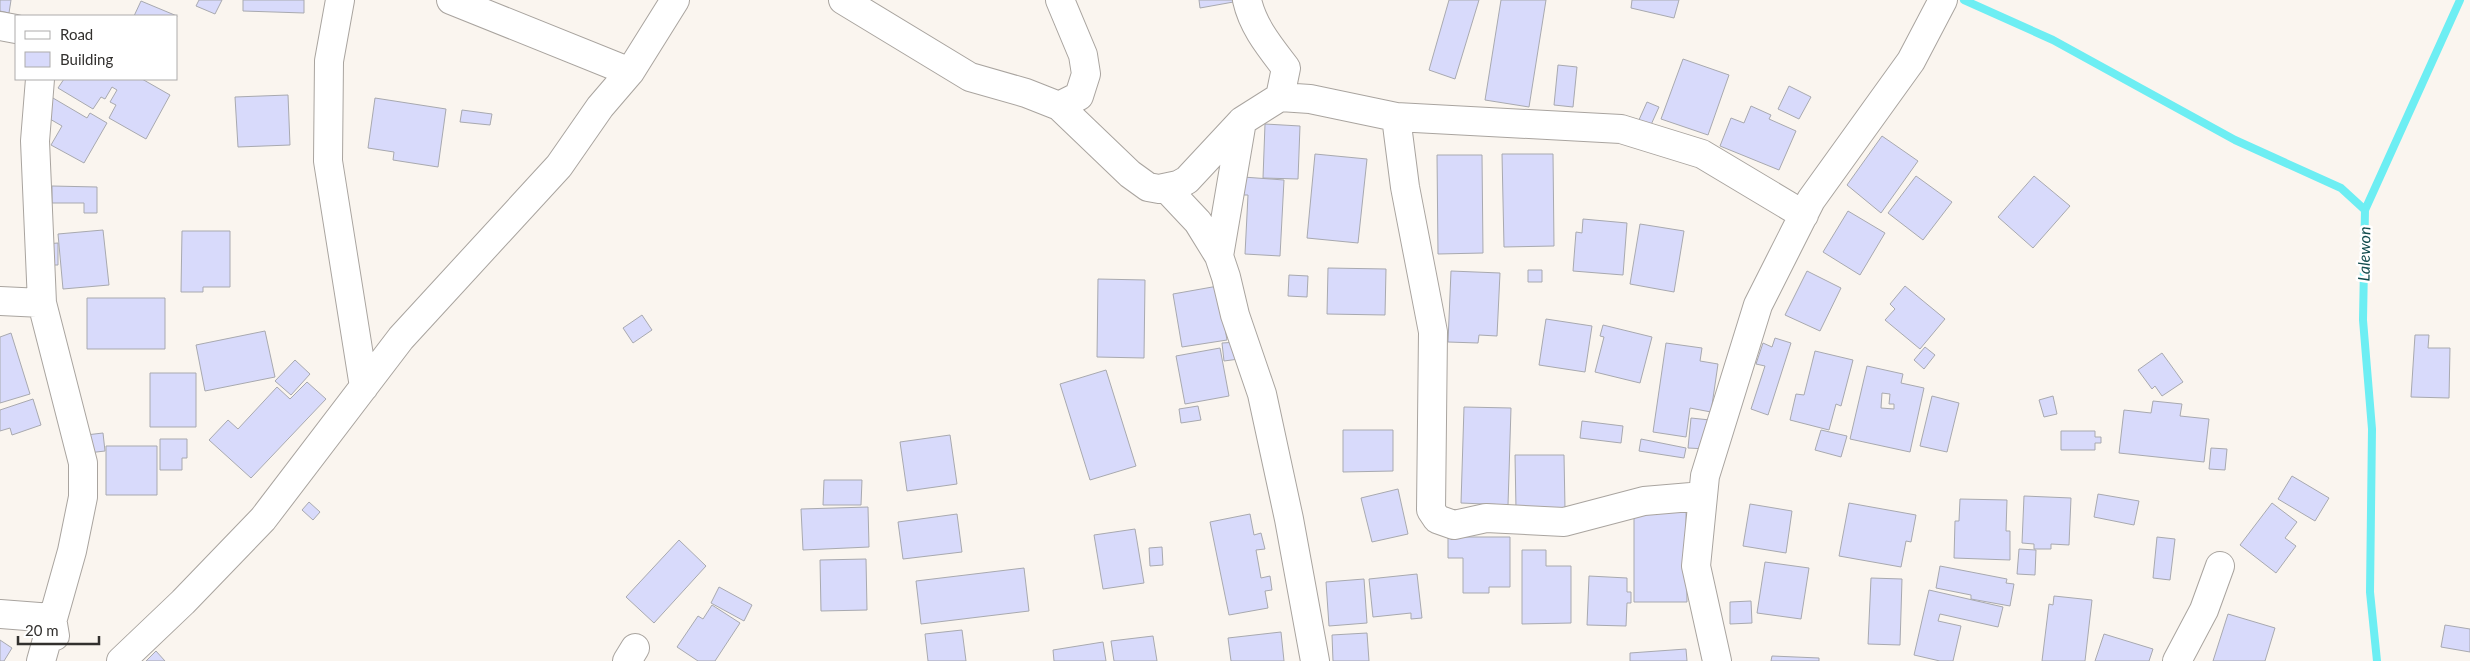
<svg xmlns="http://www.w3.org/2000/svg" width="2470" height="661" font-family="Lato,sans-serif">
	<rect width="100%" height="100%" fill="#faf5ef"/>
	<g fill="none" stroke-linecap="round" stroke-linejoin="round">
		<path stroke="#6deef3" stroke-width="8" d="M 1964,0 L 2053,40 L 2235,140 L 2341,188 L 2365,210
			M 2377,661 L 2370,592 L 2372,429 L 2363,320 L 2365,210 L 2460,0"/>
	</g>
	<path fill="#d8dafb" stroke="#a8a9af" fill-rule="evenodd" d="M 0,0 L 11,0 L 9,13 L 0,11 Z
		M 199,0 L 222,0 L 215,14 L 196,6 Z
		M 243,0 L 304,0 L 304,13 L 243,11 Z
		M 1199,0 L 1239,0 L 1239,1 L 1200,8 Z
		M 1449,0 L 1479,0 L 1455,79 L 1429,70 Z
		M 1501,0 L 1546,0 L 1529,107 L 1485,100 Z
		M 1632,0 L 1679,0 L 1674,18 L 1631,8 Z
		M 141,1 L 177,16 L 176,18 L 176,16 L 134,16 Z
		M 1683,59 L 1729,75 L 1708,135 L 1661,119 Z
		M 1558,65 L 1577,67 L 1573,107 L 1554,105 Z
		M 64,79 L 142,79 L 170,95 L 146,139 L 109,118 L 116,105 L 110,102 L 117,90 L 112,87 L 105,99 L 101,97 L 93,109 L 58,88 Z
		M 1789,86 L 1811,97 L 1799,119 L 1778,109 Z
		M 288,95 L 290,145 L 238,147 L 235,97 Z
		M 53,98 L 87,118 L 90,113 L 107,123 L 84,163 L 51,145 L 62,126 L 43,115 Z
		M 375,98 L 446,109 L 438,167 L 393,160 L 394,152 L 368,148 Z
		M 1647,102 L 1659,107 L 1650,127 L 1638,122 Z
		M 1751,106 L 1771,115 L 1769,119 L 1796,131 L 1779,170 L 1720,146 L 1731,118 L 1744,123 Z
		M 462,110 L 492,114 L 490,125 L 460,122 Z
		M 1265,124 L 1300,126 L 1298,179 L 1263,178 Z
		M 1882,136 L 1918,161 L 1881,213 L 1847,185 Z
		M 1315,154 L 1367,159 L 1358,243 L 1307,238 Z
		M 1502,154 L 1553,154 L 1554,246 L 1504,247 Z
		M 1437,155 L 1482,155 L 1483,253 L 1438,254 Z
		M 1916,176 L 1952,202 L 1923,240 L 1888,213 Z
		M 2034,176 L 2070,206 L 2033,248 L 1998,217 Z
		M 1243,177 L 1284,180 L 1280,256 L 1245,254 L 1248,195 L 1242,195 Z
		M 52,186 L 97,187 L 97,213 L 84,213 L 84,203 L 52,203 Z
		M 1848,211 L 1885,233 L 1860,275 L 1823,252 Z
		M 1583,219 L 1627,223 L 1623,275 L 1573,271 L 1576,232 L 1582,233 Z
		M 1640,224 L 1684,231 L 1674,292 L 1630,284 Z
		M 103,230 L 109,285 L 63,289 L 58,234 Z
		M 182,231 L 230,231 L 230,287 L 203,287 L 203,292 L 181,292 Z
		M 58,243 L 58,265 L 45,265 L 45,244 Z
		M 1328,268 L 1386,269 L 1385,315 L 1327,314 Z
		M 1528,270 L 1542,270 L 1542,282 L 1528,282 Z
		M 1451,271 L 1500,273 L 1497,336 L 1479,335 L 1478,343 L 1448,342 Z
		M 1807,271 L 1841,288 L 1820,331 L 1785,315 Z
		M 1289,275 L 1308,276 L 1307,297 L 1288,296 Z
		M 1098,279 L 1145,280 L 1144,358 L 1097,357 Z
		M 1218,286 L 1227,340 L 1182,347 L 1173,294 Z
		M 1905,286 L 1945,319 L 1920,349 L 1885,320 L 1895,309 L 1890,304 Z
		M 87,298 L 165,298 L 165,349 L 87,349 Z
		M 642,315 L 652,330 L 633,343 L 623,328 Z
		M 1546,319 L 1592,326 L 1585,372 L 1539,365 Z
		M 1603,325 L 1652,337 L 1640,383 L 1595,372 L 1604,337 L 1600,336 Z
		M 265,331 L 275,377 L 205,391 L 196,345 Z
		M 11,333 L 30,394 L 0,403 L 0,337 Z
		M 2415,335 L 2429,335 L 2428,348 L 2450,348 L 2449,398 L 2411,397 Z
		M 1775,338 L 1791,343 L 1768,415 L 1751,409 L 1765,366 L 1756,364 L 1763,343 L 1772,347 Z
		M 1238,342 L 1239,359 L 1224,361 L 1222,343 Z
		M 1666,343 L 1702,348 L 1700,361 L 1718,364 L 1711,412 L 1690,408 L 1686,437 L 1653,432 Z
		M 1925,347 L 1935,355 L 1924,369 L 1914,360 Z
		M 1220,348 L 1229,396 L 1185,404 L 1176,356 Z
		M 1815,351 L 1853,360 L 1841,406 L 1836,404 L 1829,430 L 1790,420 L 1796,394 L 1804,395 Z
		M 2162,353 L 2183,382 L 2162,396 L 2155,386 L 2152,389 L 2138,370 Z
		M 295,360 L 310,374 L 291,395 L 275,381 Z
		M 1867,366 L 1903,374 L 1901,383 L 1924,388 L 1910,452 L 1850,439 ZM 1882,393 L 1890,394 L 1889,404 L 1894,404 L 1894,409 L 1881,408 Z
		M 1106,370 L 1136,466 L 1090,480 L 1060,384 Z
		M 150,373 L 196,373 L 196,427 L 150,427 Z
		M 307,382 L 326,399 L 251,478 L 209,440 L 228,420 L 238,429 L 277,387 L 290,399 Z
		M 1932,396 L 1959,403 L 1947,452 L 1920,446 Z
		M 2053,396 L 2057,414 L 2044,417 L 2039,400 Z
		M 33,399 L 41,425 L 12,435 L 10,428 L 0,431 L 0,410 Z
		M 2153,401 L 2182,404 L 2180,416 L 2209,419 L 2204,462 L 2119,453 L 2124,410 L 2151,413 Z
		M 1198,406 L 1201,420 L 1181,423 L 1179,409 Z
		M 1464,407 L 1511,408 L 1508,505 L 1461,503 Z
		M 1691,418 L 1710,420 L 1707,449 L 1688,448 Z
		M 1582,421 L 1623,426 L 1621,443 L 1580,438 Z
		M 1343,430 L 1393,430 L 1393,471 L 1343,472 Z
		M 1821,430 L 1847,436 L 1841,457 L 1815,450 Z
		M 2061,431 L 2095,431 L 2095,437 L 2101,437 L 2101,443 L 2095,443 L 2095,450 L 2061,450 Z
		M 103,433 L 105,451 L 88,453 L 86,435 Z
		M 950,435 L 957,484 L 907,491 L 900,442 Z
		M 160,439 L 187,439 L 187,458 L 182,458 L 182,470 L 160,470 Z
		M 1641,439 L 1686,448 L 1684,458 L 1639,451 Z
		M 106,446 L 157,446 L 157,495 L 106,495 Z
		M 2211,448 L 2227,449 L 2225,470 L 2209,469 Z
		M 1515,455 L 1564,455 L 1565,509 L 1516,509 Z
		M 2292,476 L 2329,498 L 2315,521 L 2278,499 Z
		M 824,480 L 862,480 L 861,505 L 823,505 Z
		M 1398,489 L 1408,534 L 1372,542 L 1361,498 Z
		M 2098,494 L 2139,501 L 2134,525 L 2094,517 Z
		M 2024,496 L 2071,498 L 2069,545 L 2051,544 L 2051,549 L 2034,549 L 2034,544 L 2022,543 Z
		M 1960,499 L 2007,500 L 2006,531 L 2010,531 L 2010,560 L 1954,558 L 1955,521 L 1959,521 Z
		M 309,502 L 320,512 L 313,520 L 302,510 Z
		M 1849,503 L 1916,515 L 1911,542 L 1906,541 L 1901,567 L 1839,556 Z
		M 2272,503 L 2297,522 L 2285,538 L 2296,546 L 2276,573 L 2240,545 Z
		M 1750,504 L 1792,511 L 1786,553 L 1743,546 Z
		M 868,507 L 869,547 L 803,550 L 801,509 Z
		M 1634,507 L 1686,507 L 1687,602 L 1634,602 Z
		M 957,514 L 962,552 L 903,559 L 898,522 Z
		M 1250,514 L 1254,535 L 1261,533 L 1265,549 L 1256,550 L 1261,578 L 1270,576 L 1272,590 L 1265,591 L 1268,608 L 1229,615 L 1210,522 Z
		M 1135,529 L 1144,583 L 1103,589 L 1094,535 Z
		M 1448,537 L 1510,537 L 1510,587 L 1489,587 L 1489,593 L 1463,593 L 1463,558 L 1448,558 Z
		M 2157,537 L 2175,539 L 2170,580 L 2153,578 Z
		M 679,540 L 706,566 L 654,623 L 626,597 Z
		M 1162,547 L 1163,565 L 1150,566 L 1149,548 Z
		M 2019,549 L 2036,550 L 2035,575 L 2017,574 Z
		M 1522,550 L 1546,550 L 1546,566 L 1571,566 L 1571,623 L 1522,624 Z
		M 866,559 L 867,610 L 821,611 L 820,560 Z
		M 1765,562 L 1809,568 L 1801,619 L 1757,613 Z
		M 1940,566 L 2007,579 L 2006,583 L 2014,584 L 2010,606 L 1971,599 L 1971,595 L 1936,588 Z
		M 1024,568 L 1029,611 L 921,624 L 916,581 Z
		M 1417,574 L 1422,618 L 1411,619 L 1411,613 L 1373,617 L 1369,579 Z
		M 1589,576 L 1627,578 L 1627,592 L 1631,592 L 1631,603 L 1627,603 L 1626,626 L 1587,625 Z
		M 1871,578 L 1902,579 L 1900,645 L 1868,644 Z
		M 1364,579 L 1367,623 L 1329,626 L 1326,582 Z
		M 719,587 L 752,605 L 744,621 L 711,603 Z
		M 1929,590 L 2003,607 L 1998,627 L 1940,614 L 1938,621 L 1961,626 L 1953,661 L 1940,661 L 1914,655 Z
		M 2054,596 L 2092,600 L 2085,661 L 2042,661 L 2049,604 L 2053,605 Z
		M 1751,601 L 1752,623 L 1730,624 L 1730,602 Z
		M 712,605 L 740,623 L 715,661 L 698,661 L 677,647 L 698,616 L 703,619 Z
		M 2228,614 L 2275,628 L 2265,661 L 2213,661 Z
		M 2445,625 L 2470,629 L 2470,652 L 2441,647 Z
		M 962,630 L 966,661 L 928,661 L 925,634 Z
		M 1281,632 L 1284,661 L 1231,661 L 1228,638 Z
		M 1367,633 L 1369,661 L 1333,661 L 1332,635 Z
		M 2104,634 L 2153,649 L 2149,661 L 2095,661 Z
		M 1153,636 L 1157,661 L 1114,661 L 1111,641 Z
		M 0,640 L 12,648 L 4,661 L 0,661 Z
		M 1103,642 L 1106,661 L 1054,661 L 1053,650 Z
		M 1686,649 L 1687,661 L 1630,661 L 1630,653 Z
		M 156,651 L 165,661 L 146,661 Z
		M 1772,656 L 1819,658 L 1819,661 L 1771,661 Z"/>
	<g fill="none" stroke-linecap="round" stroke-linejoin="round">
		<defs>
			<path id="street" d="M 340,0 L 329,61 L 328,161 L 364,387
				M 451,0 L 630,72
				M 843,0 L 970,77 L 1026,93 L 1059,106 L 1130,174 L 1148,187 L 1159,189 L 1178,185 L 1187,180 L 1242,121 L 1280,97
				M 1247,0 C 1253,27 1270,47 1286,68 L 1280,97 L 1310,99 L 1396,117 L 1621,129 L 1702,154 L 1804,215
				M 0,26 L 16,29
				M 40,79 L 35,141 L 42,303 L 83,463 L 83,497 L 72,551 L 41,661
				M 1059,106 L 1079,96 L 1086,74 L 1083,55 L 1060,0
				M 1396,117 L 1405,187 L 1433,332 L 1431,510 L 1437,519 L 1454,525 L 1486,518 L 1564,522 L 1644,501 L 1703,496
				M 1166,188 L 1198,222 L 1219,256 L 1226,277 L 1235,315 L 1262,394 L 1289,519 L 1315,661
				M 1219,256 L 1242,121
				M 0,301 L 42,303
				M 0,614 L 52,618 L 55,636
				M 121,661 L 183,602 L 263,519 L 401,338 L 559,166 L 600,107 L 630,72 L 675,0
				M 627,661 L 635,648
				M 1717,661 L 1696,566 L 1705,476 L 1758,305 L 1811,200 L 1911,61 L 1943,0
				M 2177,661 L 2204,610 L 2220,566"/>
		</defs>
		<use href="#street" stroke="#a9a49f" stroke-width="30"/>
		<use href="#street" stroke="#fff" stroke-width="28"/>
	</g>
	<g text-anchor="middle" stroke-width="5" stroke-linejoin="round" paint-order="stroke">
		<g font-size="16" font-style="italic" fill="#124c4e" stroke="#fff">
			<text transform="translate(2364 254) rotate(-89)" y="6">Lalewon</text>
		</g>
	</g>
	<rect x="15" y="15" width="162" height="65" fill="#ffffff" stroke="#adacab"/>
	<rect x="25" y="31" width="25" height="8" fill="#ffffff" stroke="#adacab"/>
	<text x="60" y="40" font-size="15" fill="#32302e">Road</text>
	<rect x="25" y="52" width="25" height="15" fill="#d8dafb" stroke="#adacab"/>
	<text x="60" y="65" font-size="15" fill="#32302e">Building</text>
	<path d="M18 636v8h81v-8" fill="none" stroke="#32302e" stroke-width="2.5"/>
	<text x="25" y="636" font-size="15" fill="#32302e" stroke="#ffffff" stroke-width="4" paint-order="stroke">20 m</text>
</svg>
